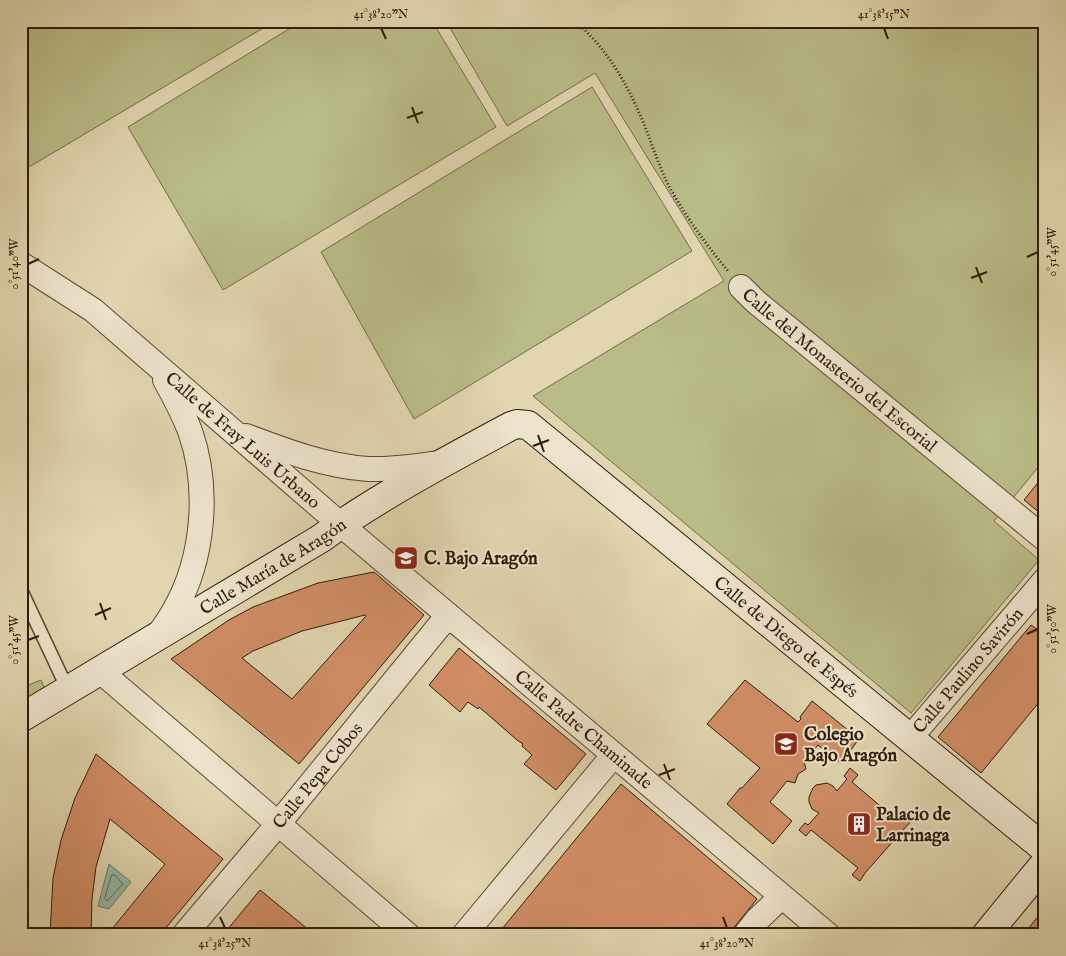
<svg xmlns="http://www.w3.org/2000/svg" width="1066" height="956" font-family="'IM FELL English',serif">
	<rect width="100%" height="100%" fill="#e1d6b0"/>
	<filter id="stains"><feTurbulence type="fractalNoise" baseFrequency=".004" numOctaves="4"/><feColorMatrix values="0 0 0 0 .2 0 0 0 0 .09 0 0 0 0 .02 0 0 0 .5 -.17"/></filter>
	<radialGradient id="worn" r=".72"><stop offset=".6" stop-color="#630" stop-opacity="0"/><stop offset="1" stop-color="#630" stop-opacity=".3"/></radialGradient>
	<path fill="#b9bc87" stroke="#746c46" d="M 21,21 L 275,21 L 24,170 L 21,165 Z
		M 302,21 L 432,21 L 496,127 L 223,290 L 128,127 Z
		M 446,21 L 1045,21 L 1045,459 L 994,521 L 1039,560 L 911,713 L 533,396 L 724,281 L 595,73 L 507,126 Z
		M 592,87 L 692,251 L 414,419 L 321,252 Z
		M 41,680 L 49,697 L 21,713 L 21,688 Z"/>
	<path fill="#95baa7" stroke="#6d7a66" d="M 109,864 L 131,882 L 109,909 L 98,906 Z"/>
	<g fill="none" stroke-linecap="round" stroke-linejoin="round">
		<path stroke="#626a56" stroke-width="1" d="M 112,875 L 115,875 L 123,884 L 107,901 L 105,898 Z"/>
	</g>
	<path fill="#d28e66" stroke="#301b05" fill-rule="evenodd" d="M 1045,474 L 1045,517 L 1024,500 Z
		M 374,572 L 424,615 L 299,764 L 171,659 L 229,620 L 253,607 L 318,583 ZM 365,615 L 366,616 L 292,699 L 242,658 L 253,651 L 302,631 Z
		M 1031,625 L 1045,635 L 1045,695 L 981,773 L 938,737 Z
		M 459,648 L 586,754 L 556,790 L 524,764 L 532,755 L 522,746 L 523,744 L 517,740 L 485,712 L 479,707 L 478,709 L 468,702 L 460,712 L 429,685 Z
		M 745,680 L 798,722 L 801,719 L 800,717 L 812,701 L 859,739 L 841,763 L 818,745 L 804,762 L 806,769 L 798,774 L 795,783 L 787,781 L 770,802 L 792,821 L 773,844 L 727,804 L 740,788 L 742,788 L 760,768 L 707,724 Z
		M 96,754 L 223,859 L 160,935 L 107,935 L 165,864 L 110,819 L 96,867 L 92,899 L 91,935 L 50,935 L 53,878 L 61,840 L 75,798 Z
		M 850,768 L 858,775 L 852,782 L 898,821 L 904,814 L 912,820 L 865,873 L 860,881 L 852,875 L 858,868 L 811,830 L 806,836 L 799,830 L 805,823 L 808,825 L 819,813 L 812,809 L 809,802 L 809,797 L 813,788 L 816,785 L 827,783 L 833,786 L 837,791 L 847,779 L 844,776 Z
		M 621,784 L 757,899 L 728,935 L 497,935 Z
		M 260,890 L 315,935 L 223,935 Z
		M 1045,908 L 1045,935 L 1033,935 L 1027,930 Z"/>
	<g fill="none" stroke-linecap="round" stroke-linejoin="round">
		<defs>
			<path id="lane" d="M 21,590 L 68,690"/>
			<g id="street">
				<path id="s1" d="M 21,264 L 93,310 L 340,524 L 828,935"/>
				<path id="s2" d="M 741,287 L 755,301 L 1045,539"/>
				<path d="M 246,436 C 286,451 325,466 368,469 C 392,470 416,466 440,463"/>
				<path d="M 157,637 C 163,628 169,620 174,611 C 204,559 210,488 190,431 C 183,413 174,396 165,380"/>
				<path d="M 100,671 L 408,935"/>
				<path id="s3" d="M 910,738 L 1045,580"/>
				<path id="s4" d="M 184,935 L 278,824 L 440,625 L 451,618"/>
				<path d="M 464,935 L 607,763 L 616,758"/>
				<path d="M 745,935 L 757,920 L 781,897"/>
			</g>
			<g id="secondary">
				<path id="s5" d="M 21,718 L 320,539 C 380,496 446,461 511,426 L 517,424 L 528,425 L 1045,849"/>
				<path d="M 986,935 L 1045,863"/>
			</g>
		</defs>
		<use href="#lane" stroke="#5c4a30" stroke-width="15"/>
		<use href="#street" stroke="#5c4a30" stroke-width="26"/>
		<use href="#secondary" stroke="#301b05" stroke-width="30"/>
		<path stroke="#301b05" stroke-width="3" stroke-dasharray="1 2.5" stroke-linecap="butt" d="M 575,21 C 609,50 631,90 647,132 C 654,150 660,169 669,186 C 683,213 708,247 728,271"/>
		<use href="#lane" stroke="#ece4cc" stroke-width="12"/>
		<use href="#street" stroke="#ece4cc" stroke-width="24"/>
		<use href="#secondary" stroke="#ece4cc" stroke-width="28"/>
	</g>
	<path fill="none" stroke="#301b05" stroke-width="2" d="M 381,28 L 386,39M 884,28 L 888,39M 412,107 L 418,123M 407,118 L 423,112M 1027,257 L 1038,252M 28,264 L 39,259M 976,267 L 982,283M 971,278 L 987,272M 538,435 L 544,452M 533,446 L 549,440M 100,603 L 106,620M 95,615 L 111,608M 1027,634 L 1038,629M 28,640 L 39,636M 664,764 L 670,780M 659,775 L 675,769M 220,917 L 225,928M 723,917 L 727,928"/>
	<defs>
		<symbol id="university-square" viewBox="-11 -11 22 22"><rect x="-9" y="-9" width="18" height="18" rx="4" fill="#8f2418" stroke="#ece4cc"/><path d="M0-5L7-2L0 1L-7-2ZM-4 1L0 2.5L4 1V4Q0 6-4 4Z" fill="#fff"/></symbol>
		<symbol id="school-square" viewBox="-11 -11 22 22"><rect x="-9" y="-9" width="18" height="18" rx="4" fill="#8f2418" stroke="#ece4cc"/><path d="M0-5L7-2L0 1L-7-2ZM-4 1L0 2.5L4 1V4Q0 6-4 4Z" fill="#fff"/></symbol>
		<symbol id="building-square" viewBox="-11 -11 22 22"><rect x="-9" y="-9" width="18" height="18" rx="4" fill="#8f2418" stroke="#ece4cc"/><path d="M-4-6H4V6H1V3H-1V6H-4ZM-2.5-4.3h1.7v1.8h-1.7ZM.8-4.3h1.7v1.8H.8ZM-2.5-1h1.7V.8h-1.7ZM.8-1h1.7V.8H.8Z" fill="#fff"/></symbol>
	</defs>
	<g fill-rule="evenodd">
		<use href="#university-square" x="392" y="544" width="28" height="28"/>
		<use href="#school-square" x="772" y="730" width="28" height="28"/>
		<use href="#building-square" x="845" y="810" width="28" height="28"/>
	</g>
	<g text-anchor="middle" stroke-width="4" stroke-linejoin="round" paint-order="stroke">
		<g font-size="18" fill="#301b05" stroke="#ece4cc">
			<text dy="6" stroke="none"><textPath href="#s2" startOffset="129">Calle del Monasterio del Escorial</textPath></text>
			<text dy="6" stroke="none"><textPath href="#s1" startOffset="284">Calle de Fray Luis Urbano</textPath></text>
			<text dy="6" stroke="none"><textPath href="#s5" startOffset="294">Calle María de Aragón</textPath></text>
			<text dy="6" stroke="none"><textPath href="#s5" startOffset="922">Calle de Diego de Espés</textPath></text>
			<text dy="6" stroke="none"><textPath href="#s3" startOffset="89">Calle Paulino Savirón</textPath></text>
			<text dy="6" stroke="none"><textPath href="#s1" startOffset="731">Calle Padre Chaminade</textPath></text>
			<text dy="6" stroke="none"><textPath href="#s4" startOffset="208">Calle Pepa Cobos</textPath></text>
		</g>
		<g font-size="18" font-weight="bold" fill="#301b05" stroke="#ece4cc" text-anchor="start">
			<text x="424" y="564">C. Bajo Aragón</text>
			<text x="804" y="740">Colegio<tspan x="804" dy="21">Bajo Aragón</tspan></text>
			<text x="876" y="820">Palacio de<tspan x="876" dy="21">Larrinaga</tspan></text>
		</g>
	</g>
	<rect width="1066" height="956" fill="none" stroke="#e1d6b0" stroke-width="55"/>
	<rect x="28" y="28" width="1010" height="900" fill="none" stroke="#301b05" stroke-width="2"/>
	<g font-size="12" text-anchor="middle" fill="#301b05">
		<text x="381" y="18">41°38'20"N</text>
		<text x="884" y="18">41°38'15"N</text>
		<text transform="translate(1052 252) rotate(-90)" y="4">0°51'45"W</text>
		<text transform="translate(14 264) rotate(-90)" y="4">0°51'40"W</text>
		<text transform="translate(1052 629) rotate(-90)" y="4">0°51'50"W</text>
		<text transform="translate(14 640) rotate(-90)" y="4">0°51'45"W</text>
		<text x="225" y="947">41°38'25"N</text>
		<text x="727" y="947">41°38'20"N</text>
	</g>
	<rect width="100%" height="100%" filter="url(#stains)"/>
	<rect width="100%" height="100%" fill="url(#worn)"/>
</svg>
